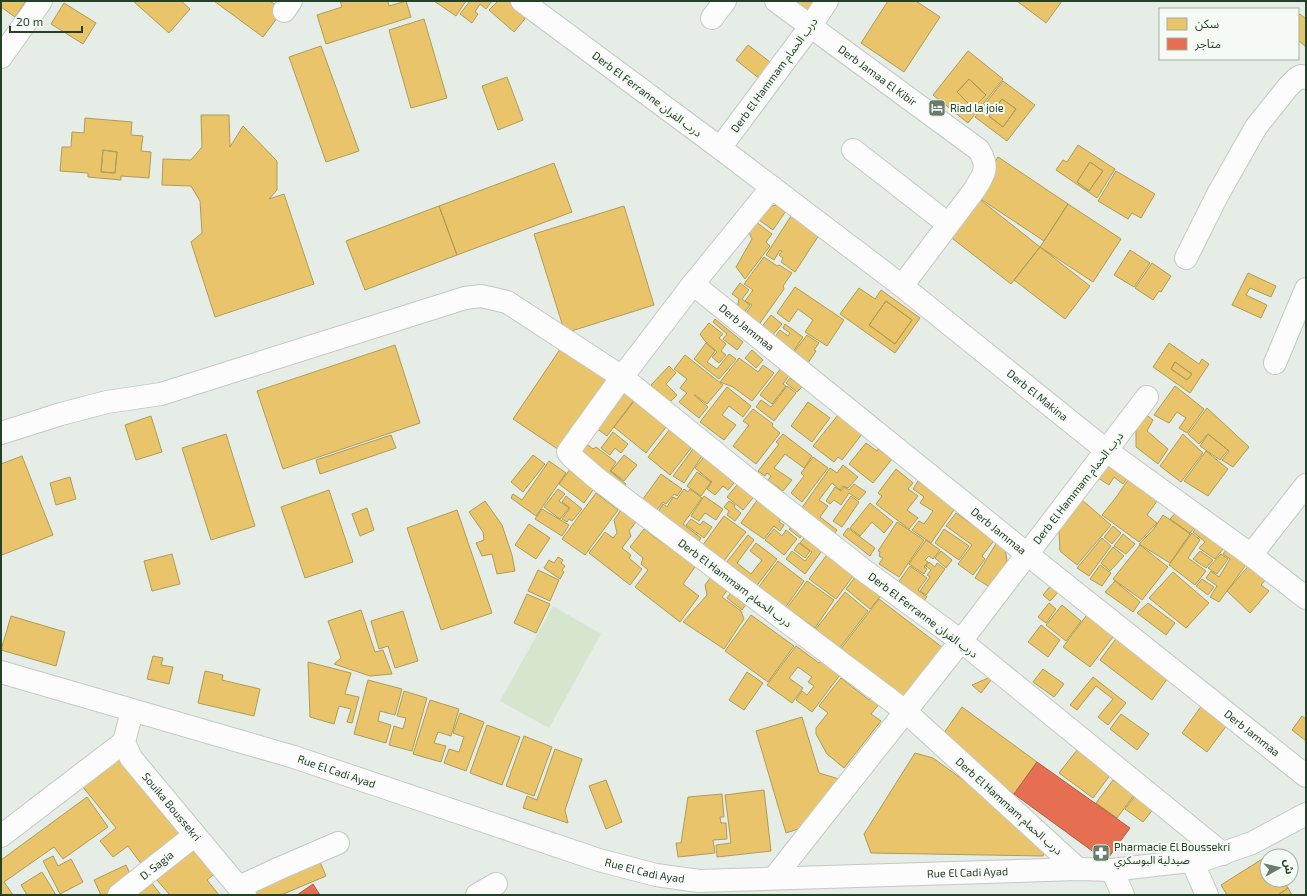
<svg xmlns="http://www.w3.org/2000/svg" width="1307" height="896" font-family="'Exo 2','Noto Sans Arabic',sans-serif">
	<rect width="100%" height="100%" fill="#e6ece6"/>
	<path fill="#d5e5ce" d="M 553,606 L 601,634 L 549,728 L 500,701 Z"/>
	<path fill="#e9c46a" stroke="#ad9d56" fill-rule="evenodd" d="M 1,1 L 24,1 L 25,2 L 15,17 L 1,7 Z
		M 133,1 L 181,1 L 190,9 L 169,33 Z
		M 214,1 L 270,1 L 283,10 L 263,37 Z
		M 340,1 L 388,1 L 389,6 L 406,1 L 411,17 L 326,44 L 317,15 L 342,7 Z
		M 434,1 L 466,1 L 456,16 Z
		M 470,1 L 492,1 L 486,9 L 480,4 L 475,12 L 478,14 L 472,23 L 460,14 Z
		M 498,1 L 511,1 L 528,15 L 514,32 L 489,10 Z
		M 786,1 L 820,1 L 807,18 Z
		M 888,1 L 916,1 L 940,17 L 904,72 L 861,43 Z
		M 1017,1 L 1062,1 L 1046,23 Z
		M 64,3 L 96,23 L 83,44 L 51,24 Z
		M 1300,14 L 1306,19 L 1306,47 L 1298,40 L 1298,16 Z
		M 424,19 L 447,98 L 411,108 L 389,30 Z
		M 748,45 L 770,62 L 765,69 L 766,70 L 760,79 L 736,60 Z
		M 321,46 L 359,151 L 326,162 L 289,57 Z
		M 968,51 L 1003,79 L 968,123 L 933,95 ZM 969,79 L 986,95 L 973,108 L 957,92 Z
		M 507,77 L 523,120 L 498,130 L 482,86 Z
		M 969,79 L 986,95 L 973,108 L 957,92 Z
		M 1003,81 L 1035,105 L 1007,141 L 975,117 ZM 1002,99 L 1016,109 L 1003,127 L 989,116 Z
		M 1002,99 L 1016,109 L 1003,127 L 989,116 Z
		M 201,115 L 229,115 L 230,147 L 243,126 L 277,161 L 277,190 L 269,199 L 284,194 L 314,284 L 215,317 L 191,242 L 202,233 L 200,201 L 191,186 L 162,185 L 163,159 L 191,160 L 202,147 Z
		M 85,118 L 132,122 L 131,135 L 143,136 L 141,151 L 151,152 L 149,178 L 121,176 L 121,180 L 88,177 L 88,173 L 60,171 L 62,147 L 71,147 L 72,132 L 84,133 ZM 103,150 L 117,152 L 115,173 L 101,172 Z
		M 1078,145 L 1115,169 L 1097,198 L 1056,170 L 1063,160 L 1067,162 ZM 1090,162 L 1103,171 L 1089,191 L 1077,182 Z
		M 103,150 L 117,152 L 115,173 L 101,172 Z
		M 998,157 L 1068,204 L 1044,241 L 973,194 Z
		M 1090,162 L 1103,171 L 1089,191 L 1077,182 Z
		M 554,163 L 572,212 L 457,255 L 439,206 Z
		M 1116,171 L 1155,194 L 1141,218 L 1132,213 L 1128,219 L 1098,201 Z
		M 973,194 L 1040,247 L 1011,284 L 944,232 Z
		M 781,204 L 788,208 L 773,230 L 759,220 L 768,207 Z
		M 1068,204 L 1121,239 L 1093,282 L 1040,247 Z
		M 439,206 L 457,255 L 365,290 L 346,241 Z
		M 624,206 L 654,305 L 565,333 L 534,234 Z
		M 791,216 L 810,228 L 821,232 L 795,272 L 781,262 L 783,258 L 779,255 L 782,251 L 780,250 L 774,260 L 766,255 Z
		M 756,222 L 772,234 L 766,242 L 770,246 L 745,279 L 736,267 L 752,239 L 748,231 Z
		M 1040,247 L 1090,286 L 1065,319 L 1014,280 Z
		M 1130,250 L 1150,263 L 1134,287 L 1114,275 Z
		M 764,257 L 777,266 L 779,265 L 792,273 L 783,286 L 784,289 L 758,326 L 744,316 L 752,305 L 745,301 L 753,290 L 744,284 Z
		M 1152,263 L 1171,276 L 1161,292 L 1159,291 L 1153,300 L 1135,288 Z
		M 1248,273 L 1276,286 L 1271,297 L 1250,288 L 1246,295 L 1267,305 L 1261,318 L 1232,305 Z
		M 740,283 L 749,290 L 742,299 L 750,305 L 744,313 L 737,308 L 739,299 L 732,294 Z
		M 795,287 L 844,320 L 827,346 L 805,332 L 813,320 L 798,309 L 789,322 L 777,313 Z
		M 859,288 L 875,299 L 881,290 L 920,318 L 895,353 L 840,314 ZM 886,301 L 912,320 L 895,344 L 869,325 Z
		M 886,301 L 912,320 L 895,344 L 869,325 Z
		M 771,315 L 782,324 L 771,337 L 760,329 Z
		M 715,319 L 743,342 L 737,350 L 723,339 L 727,334 L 713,322 Z
		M 709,323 L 723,334 L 719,338 L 726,344 L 721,351 L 726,355 L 719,363 L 712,357 L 717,352 L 705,341 L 700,334 Z
		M 785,324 L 803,337 L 793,352 L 774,338 L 780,330 L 788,336 L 790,333 L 783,328 Z
		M 807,335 L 819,343 L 814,350 L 816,351 L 808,363 L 794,352 Z
		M 706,343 L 715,351 L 707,362 L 717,369 L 729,354 L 736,359 L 719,379 L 694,359 Z
		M 1169,343 L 1199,364 L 1202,359 L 1209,364 L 1190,393 L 1153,367 ZM 1175,362 L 1192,374 L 1187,380 L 1171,369 Z
		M 395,345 L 420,423 L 283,469 L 257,391 Z
		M 561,348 L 613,383 L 565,454 L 513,419 Z
		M 752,350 L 763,360 L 756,368 L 745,358 Z
		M 685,355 L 723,385 L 707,404 L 695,395 L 694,395 L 708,407 L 699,418 L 679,402 L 687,393 L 680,388 L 687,379 L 674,369 Z
		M 739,358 L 758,372 L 763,365 L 774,373 L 752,401 L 733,387 L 720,382 Z
		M 1175,362 L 1192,374 L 1187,380 L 1171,369 Z
		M 669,366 L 676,373 L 666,384 L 677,395 L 669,403 L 651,385 Z
		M 781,368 L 790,374 L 783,384 L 786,386 L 772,404 L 760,395 Z
		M 790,378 L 802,387 L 797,392 L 786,383 Z
		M 787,386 L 796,393 L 774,421 L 756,407 L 761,400 L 771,407 Z
		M 1175,386 L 1204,409 L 1187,433 L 1179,428 L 1186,418 L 1177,412 L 1169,423 L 1154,415 Z
		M 727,387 L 751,406 L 743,417 L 729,406 L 722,415 L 736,425 L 724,440 L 700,422 Z
		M 619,389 L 634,400 L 607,436 L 592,425 Z
		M 635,400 L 667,426 L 646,453 L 614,427 Z
		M 808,402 L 830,418 L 812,442 L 791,426 Z
		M 1207,408 L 1249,447 L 1233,467 L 1222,460 L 1229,451 L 1208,434 L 1199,444 L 1188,434 Z
		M 753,409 L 773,424 L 772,426 L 780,433 L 756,464 L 733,446 L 749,425 L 743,421 Z
		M 1144,413 L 1153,420 L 1147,431 L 1168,449 L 1158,464 L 1136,447 L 1136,429 Z
		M 838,415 L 862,434 L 842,460 L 838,457 L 834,462 L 813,446 Z
		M 151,416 L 162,452 L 136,460 L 125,425 Z
		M 670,429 L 692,447 L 670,475 L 648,457 Z
		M 613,432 L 628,444 L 621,453 L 615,448 L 610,455 L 601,448 Z
		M 226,434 L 255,526 L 211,540 L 182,448 Z
		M 783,434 L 812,456 L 804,468 L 785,454 L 774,468 L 792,480 L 783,491 L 768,480 L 771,476 L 767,473 L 765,476 L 758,471 L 779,444 L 776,442 Z
		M 1183,434 L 1203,453 L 1181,482 L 1160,466 Z
		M 1208,434 L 1228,450 L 1220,460 L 1200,446 Z
		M 391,435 L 396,448 L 320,474 L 316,460 Z
		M 582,440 L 593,449 L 596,447 L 616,462 L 610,471 L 626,484 L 622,490 L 573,452 Z
		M 866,443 L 877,451 L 878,449 L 892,459 L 873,483 L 849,464 Z
		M 693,449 L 702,456 L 684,483 L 673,476 Z
		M 1206,451 L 1228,469 L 1208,496 L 1184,481 Z
		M 533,455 L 545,464 L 523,492 L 511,482 Z
		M 624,455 L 637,465 L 624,481 L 611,471 Z
		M 22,456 L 53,535 L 2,555 L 1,552 L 1,464 Z
		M 704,457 L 734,483 L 728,490 L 723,486 L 715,495 L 707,489 L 712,482 L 695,468 Z
		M 813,457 L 828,468 L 802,502 L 791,493 L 804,476 L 801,473 Z
		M 549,461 L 566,473 L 536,516 L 511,498 L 513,494 L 522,500 Z
		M 1107,462 L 1132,471 L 1123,484 L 1114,477 L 1109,485 L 1095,476 Z
		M 843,465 L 858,477 L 848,488 L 843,486 L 840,490 L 832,483 L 819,500 L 828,506 L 820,517 L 837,530 L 835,533 L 801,509 L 830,468 L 837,473 Z
		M 571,468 L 595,487 L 584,503 L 559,484 Z
		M 896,469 L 913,483 L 908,489 L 918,496 L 907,510 L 918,518 L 909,529 L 876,504 L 882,496 L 878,493 Z
		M 697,472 L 711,482 L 701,496 L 687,486 Z
		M 661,474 L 682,489 L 677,496 L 674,494 L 666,504 L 663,502 L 657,510 L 643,499 Z
		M 70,477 L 76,499 L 56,505 L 50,483 Z
		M 1130,477 L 1157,501 L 1147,515 L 1157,523 L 1139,542 L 1102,515 L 1117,496 Z
		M 741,480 L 757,493 L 743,510 L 727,497 Z
		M 918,481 L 956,507 L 931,543 L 912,530 L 919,521 L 924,524 L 933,511 L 920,503 L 924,497 L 913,489 Z
		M 854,484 L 866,492 L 859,500 L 849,493 L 841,505 L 834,500 L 830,504 L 826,501 L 835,487 L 841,491 L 844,487 L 849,490 Z
		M 558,489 L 565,494 L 559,501 L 569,508 L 560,519 L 544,507 Z
		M 684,489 L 688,492 L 690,489 L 702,498 L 683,524 L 701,538 L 696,546 L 658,512 L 663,504 L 667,507 L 673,497 L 677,499 Z
		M 329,490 L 353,562 L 305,578 L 281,507 Z
		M 596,493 L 618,510 L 585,555 L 562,539 Z
		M 566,496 L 582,509 L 572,521 L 569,519 L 567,522 L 562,519 L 570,508 L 562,502 Z
		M 704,496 L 723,509 L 716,520 L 705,513 L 699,521 L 691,516 Z
		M 851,496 L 859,502 L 842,527 L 833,521 Z
		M 758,499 L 784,514 L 779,522 L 784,525 L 780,531 L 774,526 L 764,539 L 741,523 Z
		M 1082,500 L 1111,525 L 1077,565 L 1060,551 L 1059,531 Z
		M 485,501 L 502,525 L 512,555 L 515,571 L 497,574 L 492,554 L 482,556 L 476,543 L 484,540 L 483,532 L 469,512 Z
		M 729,501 L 735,505 L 734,507 L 741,513 L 735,521 L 727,515 L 729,511 L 724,507 Z
		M 870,503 L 893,522 L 884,533 L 872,522 L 860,536 L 850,528 Z
		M 623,507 L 639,518 L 629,531 L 631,536 L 622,548 L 631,555 L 629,558 L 642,569 L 630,585 L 589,553 L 605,532 L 613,538 L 617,533 L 614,520 Z
		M 367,508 L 374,530 L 360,536 L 352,514 Z
		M 542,509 L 569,525 L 562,536 L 535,519 Z
		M 457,510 L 492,613 L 441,630 L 407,528 Z
		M 1178,510 L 1198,523 L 1190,533 L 1170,519 Z
		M 956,513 L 988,536 L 996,538 L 982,556 L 985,559 L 973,575 L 958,564 L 972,545 L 946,526 Z
		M 1163,515 L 1190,534 L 1170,563 L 1139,544 L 1153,530 Z
		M 724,516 L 746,532 L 723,562 L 700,549 Z
		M 785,517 L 804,533 L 800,538 L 789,529 L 791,528 L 782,521 Z
		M 691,519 L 700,525 L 703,521 L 712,527 L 704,538 L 686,525 Z
		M 897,522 L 924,540 L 899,577 L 879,564 L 883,558 L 879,556 L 880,552 L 878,551 Z
		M 1200,523 L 1227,544 L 1215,559 L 1199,548 L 1205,542 L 1193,532 Z
		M 529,524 L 550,538 L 536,559 L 515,545 Z
		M 1113,526 L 1121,533 L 1112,544 L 1104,537 Z
		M 848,528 L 875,548 L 870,556 L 843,535 Z
		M 644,529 L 664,544 L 665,542 L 697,564 L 683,584 L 699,596 L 680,622 L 635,587 L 648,570 L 641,564 L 643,558 L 630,547 Z
		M 774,529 L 782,536 L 786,530 L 797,539 L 784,555 L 765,540 Z
		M 944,529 L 969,546 L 959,560 L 935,543 Z
		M 1192,533 L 1200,540 L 1188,558 L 1206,571 L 1195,585 L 1169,565 Z
		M 1123,534 L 1135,544 L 1126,554 L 1114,546 Z
		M 748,535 L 754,540 L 737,563 L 751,574 L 762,560 L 750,551 L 756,543 L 777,559 L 752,592 L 722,568 Z
		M 806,535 L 824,548 L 805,574 L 786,559 L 792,551 L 805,561 L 812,552 L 800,543 Z
		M 1102,538 L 1111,546 L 1089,576 L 1077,568 Z
		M 926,540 L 940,550 L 933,559 L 929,556 L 925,560 L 928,562 L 924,567 L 927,569 L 924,574 L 909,564 Z
		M 997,542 L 1005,548 L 1007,561 L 990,587 L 975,578 Z
		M 799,543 L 810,551 L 805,558 L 794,550 Z
		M 1140,545 L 1168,567 L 1142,600 L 1113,579 Z
		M 1229,546 L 1248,562 L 1219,602 L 1210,597 L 1217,586 L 1206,578 L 1211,571 L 1219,577 L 1230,559 L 1223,554 Z
		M 1113,547 L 1124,556 L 1110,571 L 1101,563 Z
		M 941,551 L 952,560 L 946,568 L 935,558 Z
		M 1200,551 L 1213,560 L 1206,568 L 1193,559 Z
		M 829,552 L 856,572 L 836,599 L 809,579 Z
		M 172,554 L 180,584 L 152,591 L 144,561 Z
		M 1221,554 L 1228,559 L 1217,574 L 1208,568 Z
		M 558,557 L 563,560 L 561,563 L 565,566 L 562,570 L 564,572 L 560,579 L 544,568 L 549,560 L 554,563 Z
		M 778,561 L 804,581 L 785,608 L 758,588 Z
		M 929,562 L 935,567 L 937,563 L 945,569 L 926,595 L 920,591 L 930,577 L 927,575 L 931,570 L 926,566 Z
		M 1251,563 L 1268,577 L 1261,585 L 1269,591 L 1250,613 L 1227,591 Z
		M 1100,565 L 1111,573 L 1102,586 L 1090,579 Z
		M 910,566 L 927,578 L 918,590 L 927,597 L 922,603 L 897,584 Z
		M 538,570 L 559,580 L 550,601 L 528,591 Z
		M 859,572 L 884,592 L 870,609 L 846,589 Z
		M 1173,572 L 1209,603 L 1186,628 L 1149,598 Z
		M 713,574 L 730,587 L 722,597 L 741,611 L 744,619 L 724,649 L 683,622 L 707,595 L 705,585 Z
		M 1202,579 L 1214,587 L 1208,595 L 1196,586 Z
		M 807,581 L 834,600 L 815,628 L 787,608 Z
		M 1115,581 L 1140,602 L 1133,612 L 1105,592 Z
		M 1052,584 L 1060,590 L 1050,601 L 1043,595 Z
		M 733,590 L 748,601 L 742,610 L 727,598 Z
		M 845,592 L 868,611 L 839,649 L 815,630 Z
		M 527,594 L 550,604 L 536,633 L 514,623 Z
		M 879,599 L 947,651 L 908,702 L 840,650 Z
		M 1049,603 L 1056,609 L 1046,623 L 1038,617 Z
		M 1148,603 L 1175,623 L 1166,635 L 1137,613 Z
		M 1062,605 L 1081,621 L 1066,641 L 1046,625 Z
		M 361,610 L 375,652 L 383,650 L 392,674 L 370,676 L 334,664 L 341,658 L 328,621 Z
		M 403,611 L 418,661 L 395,668 L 388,646 L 379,649 L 371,621 Z
		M 1089,612 L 1116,633 L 1090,667 L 1063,647 Z
		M 751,615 L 794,646 L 768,682 L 725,651 Z
		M 11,616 L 65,632 L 56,666 L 1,650 Z
		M 1041,625 L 1060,640 L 1048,657 L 1028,642 Z
		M 1118,636 L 1170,675 L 1152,700 L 1100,660 Z
		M 796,646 L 819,663 L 821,661 L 840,675 L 812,712 L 796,700 L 802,691 L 807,695 L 814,686 L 808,682 L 812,677 L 798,667 L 789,678 L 803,688 L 792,703 L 767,685 Z
		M 153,656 L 163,658 L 161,665 L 173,667 L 169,684 L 147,679 Z
		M 308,662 L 351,673 L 345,694 L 359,697 L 352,723 L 347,722 L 351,709 L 339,706 L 334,724 L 310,717 Z
		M 1043,669 L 1064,684 L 1054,697 L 1033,682 Z
		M 205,671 L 223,675 L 222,680 L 260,689 L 254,716 L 198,703 Z
		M 747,672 L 763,683 L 744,710 L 729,700 Z
		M 995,675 L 981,693 L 972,685 Z
		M 1093,677 L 1126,703 L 1108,725 L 1098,717 L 1113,699 L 1096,686 L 1077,710 L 1070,705 Z
		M 841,678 L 869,700 L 871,697 L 879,704 L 871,714 L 881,721 L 844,768 L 827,754 L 816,734 L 816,728 L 828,713 L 819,706 Z
		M 368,680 L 402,689 L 395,715 L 380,711 L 378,721 L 391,725 L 386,743 L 354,734 Z
		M 404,691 L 427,698 L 412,751 L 389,745 L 394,726 L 403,729 L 406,718 L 397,716 Z
		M 430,700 L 459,709 L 451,736 L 438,732 L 434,743 L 446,746 L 441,762 L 413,754 Z
		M 1205,701 L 1230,721 L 1207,752 L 1182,733 Z
		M 962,707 L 1037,762 L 1014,794 L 939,740 Z
		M 460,713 L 484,722 L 466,771 L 444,763 L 449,749 L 459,752 L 464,737 L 453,733 Z
		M 1121,714 L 1149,734 L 1137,750 L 1110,729 Z
		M 1302,716 L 1306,719 L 1306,741 L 1292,730 Z
		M 802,717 L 819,773 L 839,779 L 804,827 L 786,833 L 756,731 Z
		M 487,725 L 520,737 L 502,785 L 470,773 Z
		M 524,736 L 552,747 L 534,796 L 506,786 Z
		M 1081,745 L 1114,770 L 1093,798 L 1059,773 Z
		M 555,749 L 582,759 L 565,810 L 568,823 L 523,808 L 527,796 L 537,800 Z
		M 121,750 L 183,836 L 142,865 L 128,846 L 113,857 L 100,841 L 116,828 L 78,781 Z
		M 915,753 L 933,758 L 1047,841 L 1043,856 L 871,853 L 864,834 Z
		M 606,780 L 622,822 L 606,829 L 589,786 Z
		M 1113,780 L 1134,795 L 1117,818 L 1096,803 Z
		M 1140,789 L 1158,803 L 1143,822 L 1125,809 Z
		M 764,790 L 771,851 L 717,857 L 716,845 L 731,843 L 725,795 Z
		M 722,794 L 724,817 L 720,817 L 721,823 L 726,823 L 727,839 L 713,840 L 715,853 L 678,857 L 676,843 L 681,843 L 688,797 Z
		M 87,797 L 108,827 L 63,859 L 54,847 L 4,882 L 13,895 L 1,895 L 1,860 Z
		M 198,845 L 219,870 L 207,880 L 219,895 L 170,895 L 156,879 Z
		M 53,856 L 58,866 L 71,859 L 83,882 L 60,894 L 43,861 Z
		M 1267,856 L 1267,880 L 1283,880 L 1288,888 L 1278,895 L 1227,895 L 1221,885 Z
		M 318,857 L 326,876 L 281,895 L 256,895 L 252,885 Z
		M 126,865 L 135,884 L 111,895 L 101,895 L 94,880 Z
		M 42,872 L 56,895 L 27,895 L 21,885 Z
		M 151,882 L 161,895 L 133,895 Z
		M 1288,888 L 1292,895 L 1278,895 Z"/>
	<path fill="#e76f51" stroke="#ac6144" d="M 1037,762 L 1130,828 L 1106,861 L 1014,794 Z
		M 313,884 L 320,895 L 297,895 Z"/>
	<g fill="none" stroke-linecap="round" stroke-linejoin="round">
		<defs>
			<g id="minor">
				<path id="s1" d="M 522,1 L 720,148 L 902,286 L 1107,451 L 1251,555 L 1306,598"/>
				<path id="s2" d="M 776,1 L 979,150 C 989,167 985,173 975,189 L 902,286"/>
				<path d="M 284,11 L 291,1"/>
				<path d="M 712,18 L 725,1"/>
				<path d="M 1,57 L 41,1"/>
				<path d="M 720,148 L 810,27 L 827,1"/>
				<path d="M 853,150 L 948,224"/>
				<path d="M 772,187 L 693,284 L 622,377 L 568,452 L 572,457 L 595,477 L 905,711 L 1078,869"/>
				<path d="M 1186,258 L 1218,194 L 1256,127 L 1288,87 L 1297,78 L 1301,76 L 1306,78"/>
				<path id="s3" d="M 693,284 L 1027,554 L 1306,776"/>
				<path d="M 1275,363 L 1306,289"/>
				<path d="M 1,433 L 61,414 L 107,402 L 161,394 L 465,298 L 481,296 L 507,302 L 622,377 L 754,484 L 866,572 L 961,641 L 1223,854"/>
				<path d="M 1251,555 L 1306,485"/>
				<path id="s4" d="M 1,672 L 294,757 L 599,860 L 656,875 L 699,881 L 1078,869 L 1112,870 L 1206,859 L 1252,843 L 1306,814"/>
				<path id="s5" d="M 132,711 L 124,742 L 131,758 L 245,895"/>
				<path d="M 1,836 L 124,742"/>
				<path d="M 1192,861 L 1207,895"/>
				<path d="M 1112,870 L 1123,895"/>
				<path d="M 774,878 L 961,641 L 1147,397"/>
				<path d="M 239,887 L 280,868 L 338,843"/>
				<path id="s6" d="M 119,895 L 195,835"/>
				<path d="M 477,895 L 496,884"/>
			</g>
		</defs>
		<use href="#minor" stroke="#c3c9c3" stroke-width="24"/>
		<use href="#minor" stroke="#fbfcfb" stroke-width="22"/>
	</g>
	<defs>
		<symbol id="hotel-square" viewBox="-11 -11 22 22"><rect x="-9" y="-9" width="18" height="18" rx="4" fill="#677d69" stroke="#f5faf5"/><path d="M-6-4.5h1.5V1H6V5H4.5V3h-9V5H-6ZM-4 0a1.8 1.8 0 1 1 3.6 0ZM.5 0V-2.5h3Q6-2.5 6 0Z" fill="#fff"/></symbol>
		<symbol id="pharmacy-square" viewBox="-11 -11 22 22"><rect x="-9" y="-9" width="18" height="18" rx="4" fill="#677d69" stroke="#f5faf5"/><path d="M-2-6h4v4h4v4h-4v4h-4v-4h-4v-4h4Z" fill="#fff"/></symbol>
	</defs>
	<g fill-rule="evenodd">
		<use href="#hotel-square" x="927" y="98" width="20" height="20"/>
		<use href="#pharmacy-square" x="1091" y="843" width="20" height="20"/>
	</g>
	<g text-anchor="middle" stroke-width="4" stroke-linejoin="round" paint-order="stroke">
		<g font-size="11" fill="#224126" stroke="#f5faf5">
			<text transform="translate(774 75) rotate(-54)" y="4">Derb El Hammam درب الحمام</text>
			<text dy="4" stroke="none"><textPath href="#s2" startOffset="126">Derb Jamaa El Kibir</textPath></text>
			<text transform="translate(647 94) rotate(37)" y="4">Derb El Ferranne درب الفران</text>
			<text dy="4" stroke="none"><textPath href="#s3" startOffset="69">Derb Jammaa</textPath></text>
			<text dy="4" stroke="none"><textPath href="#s1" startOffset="649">Derb El Makina</textPath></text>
			<text transform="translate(1078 488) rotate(-52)" y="4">Derb El Hammam درب الحمام</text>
			<text dy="4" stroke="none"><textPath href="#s3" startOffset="393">Derb Jammaa</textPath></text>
			<text transform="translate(735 583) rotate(37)" y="4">Derb El Hammam درب الحمام</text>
			<text transform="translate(923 615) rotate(37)" y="4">Derb El Ferranne درب الفران</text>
			<text dy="4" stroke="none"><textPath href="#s3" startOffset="717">Derb Jammaa</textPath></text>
			<text dy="4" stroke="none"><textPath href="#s4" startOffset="350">Rue El Cadi Ayad</textPath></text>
			<text transform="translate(1009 806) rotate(42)" y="4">Derb El Hammam درب الحمام</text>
			<text dy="4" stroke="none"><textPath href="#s5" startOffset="113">Souika Boussekri</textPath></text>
			<text dy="4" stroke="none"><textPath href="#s6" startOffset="48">D. Sagia</textPath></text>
			<text dy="4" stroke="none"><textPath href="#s4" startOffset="674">Rue El Cadi Ayad</textPath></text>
			<text dy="4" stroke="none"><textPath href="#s4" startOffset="998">Rue El Cadi Ayad</textPath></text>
		</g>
		<g font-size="11" fill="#224126" stroke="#f5faf5" text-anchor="start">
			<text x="950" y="112">Riad la joie</text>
			<text x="1114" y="851">Pharmacie El Boussekri<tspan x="1114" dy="13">صيدلية البوسكري</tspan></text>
		</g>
	</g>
	<rect width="1307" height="896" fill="none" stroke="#224126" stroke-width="4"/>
	<rect x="1159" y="8" width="140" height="52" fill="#f5faf5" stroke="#a1b0a2"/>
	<rect x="1167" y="18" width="20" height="12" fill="#e9c46a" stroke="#a1b0a2"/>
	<text x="1195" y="28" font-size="12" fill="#224126">سكن</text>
	<rect x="1167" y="38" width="20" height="12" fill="#e76f51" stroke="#a1b0a2"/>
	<text x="1195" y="48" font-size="12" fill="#224126">متاجر</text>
	<g transform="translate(1279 868) rotate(82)"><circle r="19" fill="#f5faf5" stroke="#a1b0a2"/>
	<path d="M0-3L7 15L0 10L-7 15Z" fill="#677d69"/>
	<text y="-6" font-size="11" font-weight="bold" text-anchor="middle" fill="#224126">ش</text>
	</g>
	<path d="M10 26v6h72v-6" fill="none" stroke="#224126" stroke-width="2"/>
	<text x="16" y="26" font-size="12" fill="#224126" stroke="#f5faf5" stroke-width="3" paint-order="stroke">20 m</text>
</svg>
